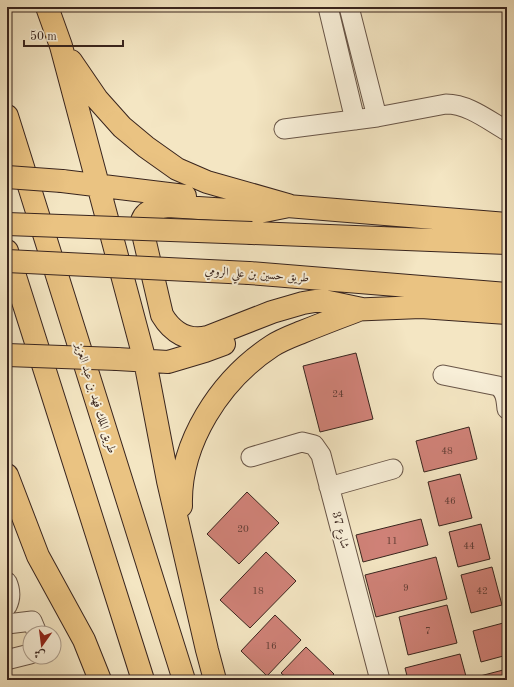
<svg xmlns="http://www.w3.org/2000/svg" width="514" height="687" font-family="'Old Standard TT',Amiri,serif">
	<rect width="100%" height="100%" fill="#f4e6c3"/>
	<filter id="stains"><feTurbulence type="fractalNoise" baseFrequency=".005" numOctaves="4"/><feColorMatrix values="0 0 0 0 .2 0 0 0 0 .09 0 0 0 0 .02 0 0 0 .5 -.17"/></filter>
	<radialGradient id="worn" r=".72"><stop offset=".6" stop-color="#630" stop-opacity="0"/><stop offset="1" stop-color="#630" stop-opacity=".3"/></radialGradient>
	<path fill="#d08278" stroke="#39251e" d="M 356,353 L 373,419 L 320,432 L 303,366 Z
		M 469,427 L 477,459 L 424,472 L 416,441 Z
		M 460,474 L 472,518 L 439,526 L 428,482 Z
		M 247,492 L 279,523 L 239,564 L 207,534 Z
		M 421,519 L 428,545 L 363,562 L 356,535 Z
		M 481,524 L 490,559 L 458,567 L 449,532 Z
		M 266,552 L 296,581 L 250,628 L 220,600 Z
		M 436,557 L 447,599 L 376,617 L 365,575 Z
		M 492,567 L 502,605 L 471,613 L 461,575 Z
		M 447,605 L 457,643 L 408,655 L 399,617 Z
		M 275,615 L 301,640 L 267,676 L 241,651 Z
		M 507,622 L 507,655 L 481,662 L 473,631 Z
		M 306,647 L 334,674 L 328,680 L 289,680 L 281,673 Z
		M 460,654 L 467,680 L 408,680 L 405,668 Z
		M 507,669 L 507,680 L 481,680 L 480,676 Z"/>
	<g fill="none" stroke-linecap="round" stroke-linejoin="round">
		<defs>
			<path id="minor" d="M 328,7 L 355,120
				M 349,7 L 377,117
				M 284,129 L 377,117 L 446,104 C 468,104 488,120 507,131
				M 443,375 L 498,386 C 506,392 506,400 507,409
				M 251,457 L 302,442 L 314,445 L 321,455 L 380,680
				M 329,487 L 393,469
				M 7,582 C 11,591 11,598 7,606
				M 7,624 L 32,621 L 37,633
				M 7,658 L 10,659 L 30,654"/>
			<path id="highway" d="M 47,7 L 61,46 L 145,361 L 168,481 L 207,650 L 215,680
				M 71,61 L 97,99 L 122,127 L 146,147 L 177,169 L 207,182 L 288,205
				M 7,116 L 184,680
				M 62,181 L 185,196
				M 275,205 L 507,224
				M 289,206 L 259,212 L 168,206 C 156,208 143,210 141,225 L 162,315 C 172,332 188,342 208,337 L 272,312 L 303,303 L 315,301 L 324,301 L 362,309
				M 252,233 L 507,243
				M 7,251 L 143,680
				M 249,273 L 507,294
				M 346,310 L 421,307 L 507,313
				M 117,359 L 168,362 L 205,351 L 224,344
				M 7,475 L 38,556 L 84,640 L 100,680
				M 181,506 C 179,443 220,380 272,346 C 281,340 292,336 302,332 C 322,324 342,316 362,309"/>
		</defs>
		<use href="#minor" stroke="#685547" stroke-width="21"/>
		<use href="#highway" stroke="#39251e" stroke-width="24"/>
		<use href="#minor" stroke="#f8efd8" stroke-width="19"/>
		<use href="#highway" stroke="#eac382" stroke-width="22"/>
		<defs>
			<path id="highway-bridge" d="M 7,177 L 62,181
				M 7,224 L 252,233
				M 7,261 L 249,273
				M 7,355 L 117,359"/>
		</defs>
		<use href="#highway-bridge" stroke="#39251e" stroke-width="24" stroke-linecap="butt"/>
		<use href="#highway-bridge" stroke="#eac382" stroke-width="22"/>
	</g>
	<g text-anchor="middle" stroke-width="4" stroke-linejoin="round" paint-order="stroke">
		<g font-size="10" fill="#5f3c34">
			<text x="338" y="397">24</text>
			<text x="447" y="454">48</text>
			<text x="450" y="504">46</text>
			<text x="243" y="532">20</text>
			<text x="392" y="544">11</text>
			<text x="469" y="549">44</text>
			<text x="406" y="591">9</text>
			<text x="258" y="594">18</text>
			<text x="482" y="594">42</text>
			<text x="428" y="634">7</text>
			<text x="271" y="649">16</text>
		</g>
		<g font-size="12" fill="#39251e" stroke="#f8efd8">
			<text transform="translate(257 274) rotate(4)" y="4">طريق حسين بن علي الرومي</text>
			<text transform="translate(96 398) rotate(73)" y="4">طريق الملك فهد بن عبد العزيز</text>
			<text transform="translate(341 530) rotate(75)" y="4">شارع 37</text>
		</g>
	</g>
	<rect width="514" height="687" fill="none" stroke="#f4e6c3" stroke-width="24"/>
	<rect x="8" y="8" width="498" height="671" fill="none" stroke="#39251e" stroke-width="2"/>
	<rect x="12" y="12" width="490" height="663" fill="none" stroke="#39251e"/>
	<g transform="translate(42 645) rotate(194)"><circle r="19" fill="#f8efd8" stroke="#ac9e8e"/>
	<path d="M0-3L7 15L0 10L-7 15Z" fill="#8f2418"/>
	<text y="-6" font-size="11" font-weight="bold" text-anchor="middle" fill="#39251e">ش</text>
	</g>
	<path d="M24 40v6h99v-6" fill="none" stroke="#39251e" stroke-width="2"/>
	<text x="30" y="40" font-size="12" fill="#39251e" stroke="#f8efd8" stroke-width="3" paint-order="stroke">50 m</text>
	<rect width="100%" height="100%" filter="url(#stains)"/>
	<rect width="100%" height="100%" fill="url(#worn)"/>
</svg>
